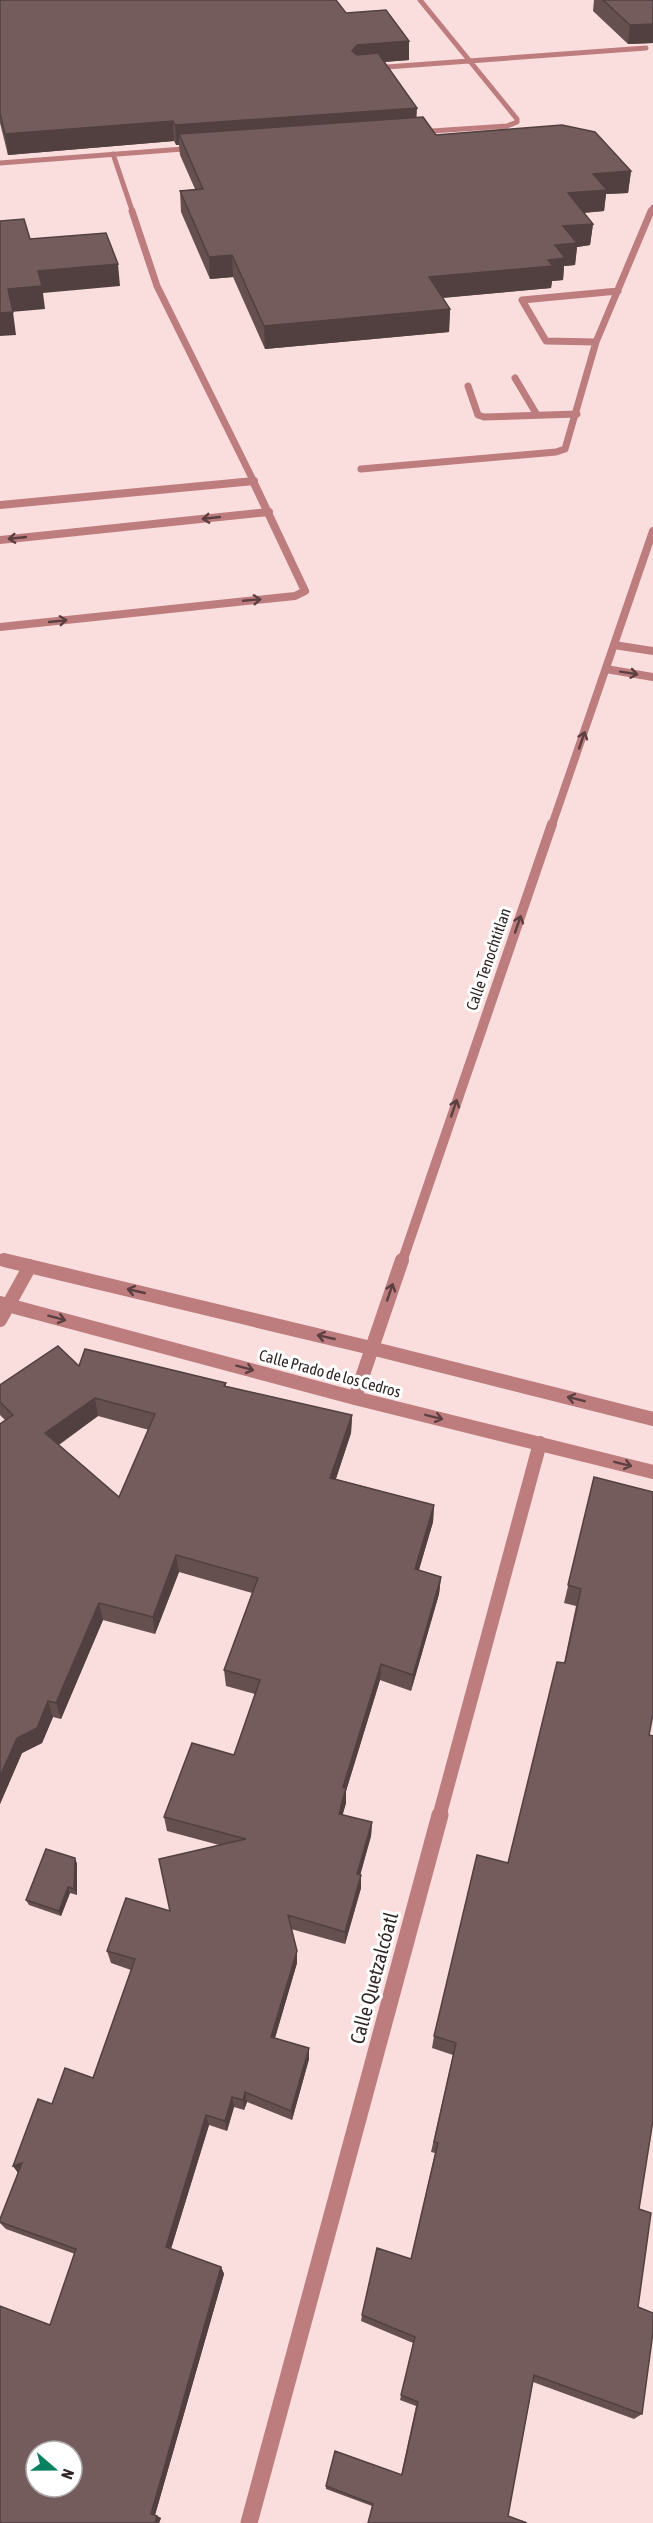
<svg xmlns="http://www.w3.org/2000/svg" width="653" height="2523" font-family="'Asap Condensed',sans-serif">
	<rect width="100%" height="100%" fill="#fadddd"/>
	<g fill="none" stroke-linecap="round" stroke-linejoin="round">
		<path stroke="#bd7c7e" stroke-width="5" d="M 373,68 L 646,48
			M 417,132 L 507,126 L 517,122 L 517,119 L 420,0
			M 113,154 L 133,213
			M 0,163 L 196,148
			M 651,213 L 653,207"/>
		<path stroke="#bd7c7e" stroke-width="7" d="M 132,211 L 157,286 L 254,482
			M 596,342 L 546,341 L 522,300 L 618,291
			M 515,378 L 537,415
			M 468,386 L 478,415 L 484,417 L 577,414
			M 361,469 L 556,452 L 565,449 L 596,342 L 651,211
			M 243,482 L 254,481"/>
		<path stroke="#bd7c7e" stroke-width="8" d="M 0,505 L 254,481
			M 0,540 L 269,512
			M 0,627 L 295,596 L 305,591 L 253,481"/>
		<path stroke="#bd7c7e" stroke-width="8" d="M 614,645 L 653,651
			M 606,669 L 653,677
			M 552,825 L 653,531"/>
		<path stroke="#bd7c7e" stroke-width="10" d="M 0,1259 L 10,1262
			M 402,1262 L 552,824"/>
		<path stroke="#bd7c7e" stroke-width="14" d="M 4,1260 L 371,1348 L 653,1419
			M 0,1303 L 355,1398 L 653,1472
			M 0,1320 L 30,1266
			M 355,1398 L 402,1260
			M 439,1817 L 540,1443"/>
		<path stroke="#bd7c7e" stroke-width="17" d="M 249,2523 L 440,1815"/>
	</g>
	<path fill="#654f4f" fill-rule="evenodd" d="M 0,0 L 346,13 L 409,60 L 384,62 L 416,117 L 436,135 L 631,171 L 628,193 L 606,194 L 604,211 L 584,213 L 593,224 L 590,245 L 577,247 L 575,265 L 564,266 L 563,280 L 552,281 L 551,288 L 443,298 L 450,309 L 449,332 L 265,349 L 233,277 L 210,279 L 181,212 L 180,191 L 195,189 L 180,155 L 179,145 L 176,145 L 174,141 L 8,155 L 0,123 Z
		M 594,0 L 653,0 L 653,43 L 628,44 L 593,11 Z
		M 58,1346 L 79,1366 L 85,1349 L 226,1383 L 226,1386 L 352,1415 L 351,1433 L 336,1479 L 434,1505 L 433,1522 L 419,1570 L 441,1577 L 439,1594 L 411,1691 L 380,1680 L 346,1791 L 346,1803 L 342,1815 L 372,1822 L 371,1836 L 360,1874 L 361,1875 L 361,1888 L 345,1944 L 291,1929 L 297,1951 L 297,1963 L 275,2038 L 309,2048 L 309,2059 L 292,2120 L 247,2102 L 244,2110 L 234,2107 L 227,2131 L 209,2125 L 171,2249 L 221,2267 L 224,2274 L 155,2515 L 161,2518 L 159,2523 L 0,2523 L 0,2306 L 50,2325 L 75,2254 L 6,2229 L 0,2223 L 0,2219 L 18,2173 L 13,2166 L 38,2099 L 52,2104 L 65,2068 L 93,2078 L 131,1970 L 111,1963 L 107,1951 L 126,1898 L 170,1911 L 159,1859 L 219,1845 L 167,1831 L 164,1817 L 192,1743 L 234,1755 L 255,1694 L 226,1686 L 224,1670 L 252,1593 L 179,1572 L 155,1634 L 103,1620 L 61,1719 L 53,1717 L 42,1743 L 22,1753 L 0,1804 L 0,1424 L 5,1420 L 0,1415 L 0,1385 ZM 98,1416 L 149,1430 L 119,1497 L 59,1445 ZM 36,2451 L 72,2451 L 72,2487 L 36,2487 Z
		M 594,1477 L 649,1735 L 639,2209 L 638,2307 L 642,2414 L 634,2419 L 533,2382 L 508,2516 L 527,2523 L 368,2523 L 372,2506 L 326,2489 L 326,2486 L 401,2475 L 416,2406 L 400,2400 L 413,2343 L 361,2321 L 362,2315 L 411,2259 L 435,2153 L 431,2152 L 453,2055 L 432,2048 L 434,2036 L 508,1863 L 564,1663 L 576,1606 L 564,1603 Z
		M 75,1858 L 77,1864 L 77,1895 L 70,1893 L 61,1916 L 29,1905 L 26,1900 Z"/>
	<path fill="#524040" d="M 653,24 L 653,43 L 628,44 L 630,25 Z
		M 409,41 L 409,60 L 357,64 L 352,51 L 357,45 Z
		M 417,108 L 416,128 L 179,134 L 179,145 L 176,145 L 175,125 Z
		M 173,121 L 174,141 L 8,155 L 5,134 Z
		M 631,171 L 628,193 L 606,194 L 604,211 L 566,214 L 568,193 L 593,174 Z
		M 593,224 L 590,245 L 577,247 L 575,265 L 564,266 L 563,280 L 552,281 L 551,288 L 428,299 L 429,277 L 548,260 L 563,226 Z
		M 232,255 L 233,277 L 210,279 L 209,257 Z
		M 118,264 L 120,286 L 43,293 L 45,309 L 11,312 L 8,289 L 38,271 Z
		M 450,309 L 449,332 L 265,349 L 264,326 Z
		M 13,312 L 16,335 L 0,336 L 0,313 Z
		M 95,1398 L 98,1416 L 49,1451 L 45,1433 Z
		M 352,1415 L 351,1433 L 330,1496 L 330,1478 Z
		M 434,1505 L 433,1522 L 414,1586 L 415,1569 Z
		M 176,1555 L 179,1572 L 155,1634 L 153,1617 Z
		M 441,1577 L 439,1594 L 411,1691 L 413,1675 Z
		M 99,1603 L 103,1620 L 61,1719 L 56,1703 Z
		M 381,1664 L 380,1680 L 346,1791 L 346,1803 L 339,1828 L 339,1814 L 343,1787 Z
		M 48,1701 L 53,1717 L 42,1743 L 22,1753 L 0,1804 L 0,1776 L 17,1738 Z
		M 372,1822 L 371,1836 L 357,1887 L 357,1874 Z
		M 75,1858 L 77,1864 L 77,1895 L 74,1889 Z
		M 361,1875 L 361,1888 L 345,1944 L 345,1932 Z
		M 68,1887 L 70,1893 L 61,1916 L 59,1911 Z
		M 297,1951 L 297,1963 L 272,2048 L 271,2037 Z
		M 309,2048 L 309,2059 L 292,2120 L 291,2111 Z
		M 245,2092 L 247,2102 L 244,2110 L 243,2100 Z
		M 232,2097 L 234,2107 L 227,2131 L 225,2121 Z
		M 206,2115 L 209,2125 L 169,2255 L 166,2247 Z
		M 22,2163 L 20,2175 L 13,2166 Z
		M 221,2267 L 224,2274 L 155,2515 L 151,2514 Z
		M 157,2516 L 161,2518 L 159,2523 L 155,2523 Z"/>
	<path fill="#755c5c" stroke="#524040" stroke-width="1.5" fill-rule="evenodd" d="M 0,0 L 336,0 L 346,13 L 386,10 L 409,41 L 357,45 L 352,51 L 357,55 L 378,53 L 417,108 L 175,125 L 173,121 L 5,134 L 0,113 Z
		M 603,0 L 653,0 L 653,24 L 630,25 Z
		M 423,117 L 436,135 L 562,125 L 595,132 L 631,171 L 593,174 L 607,190 L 568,193 L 593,224 L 563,226 L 577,243 L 555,245 L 565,258 L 548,260 L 553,266 L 429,277 L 450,309 L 264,326 L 232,255 L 209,257 L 180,191 L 203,189 L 179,134 Z
		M 24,219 L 30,239 L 106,233 L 118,264 L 38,271 L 42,286 L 8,289 L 13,312 L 0,313 L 0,221 Z
		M 58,1346 L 79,1366 L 85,1349 L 226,1383 L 224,1386 L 352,1415 L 330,1478 L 434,1505 L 415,1569 L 441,1577 L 413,1675 L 381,1664 L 343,1787 L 346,1788 L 339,1814 L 372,1822 L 357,1874 L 361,1875 L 345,1932 L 288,1915 L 297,1951 L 271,2037 L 309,2048 L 291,2111 L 245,2092 L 243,2100 L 232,2097 L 225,2121 L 206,2115 L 166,2247 L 221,2267 L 151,2514 L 157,2516 L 155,2523 L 0,2523 L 0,2306 L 50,2325 L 76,2249 L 0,2222 L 0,2219 L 22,2163 L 13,2166 L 38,2099 L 52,2104 L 65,2068 L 93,2078 L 135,1959 L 107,1951 L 126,1898 L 170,1911 L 159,1859 L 246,1839 L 164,1817 L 192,1743 L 234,1755 L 260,1680 L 224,1670 L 258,1578 L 176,1555 L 153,1617 L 99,1603 L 56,1703 L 48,1701 L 37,1728 L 17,1738 L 0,1776 L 0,1424 L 13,1415 L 0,1402 L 0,1385 ZM 95,1398 L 155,1414 L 119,1497 L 45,1433 ZM 36,2451 L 72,2451 L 72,2487 L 36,2487 Z
		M 594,1477 L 653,1492 L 653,1714 L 649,1735 L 653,1736 L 653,2120 L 639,2209 L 651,2213 L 638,2307 L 653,2313 L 653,2332 L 642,2414 L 534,2375 L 508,2516 L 527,2523 L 368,2523 L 373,2504 L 326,2486 L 335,2451 L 402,2475 L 418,2402 L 401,2395 L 415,2337 L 362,2315 L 377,2248 L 411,2259 L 438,2143 L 434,2142 L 456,2043 L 434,2036 L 477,1855 L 508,1863 L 557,1662 L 565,1663 L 581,1589 L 568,1585 Z
		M 46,1849 L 75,1858 L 74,1889 L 68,1887 L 59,1911 L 26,1900 Z"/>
	<defs><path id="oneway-shaft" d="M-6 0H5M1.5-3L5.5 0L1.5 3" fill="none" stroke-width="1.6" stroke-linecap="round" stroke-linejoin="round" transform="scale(1.5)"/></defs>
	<g stroke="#5c4041">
		<use href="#oneway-shaft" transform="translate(211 518) rotate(174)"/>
		<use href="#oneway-shaft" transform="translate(17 538) rotate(174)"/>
		<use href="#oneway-shaft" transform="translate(252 600) rotate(-5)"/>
		<use href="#oneway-shaft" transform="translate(58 621) rotate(-6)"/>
		<use href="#oneway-shaft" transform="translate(629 673) rotate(9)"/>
		<use href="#oneway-shaft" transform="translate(582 740) rotate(-71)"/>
		<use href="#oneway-shaft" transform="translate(518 924) rotate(-71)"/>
		<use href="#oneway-shaft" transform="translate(454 1108) rotate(-71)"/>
		<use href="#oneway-shaft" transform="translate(136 1291) rotate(-167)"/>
		<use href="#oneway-shaft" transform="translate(390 1292) rotate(-71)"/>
		<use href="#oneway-shaft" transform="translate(57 1318) rotate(15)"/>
		<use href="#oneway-shaft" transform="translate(326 1337) rotate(-167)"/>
		<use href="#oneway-shaft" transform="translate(245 1368) rotate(15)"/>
		<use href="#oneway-shaft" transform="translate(576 1399) rotate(-166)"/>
		<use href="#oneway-shaft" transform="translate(434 1417) rotate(14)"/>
		<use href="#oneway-shaft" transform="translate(623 1464) rotate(14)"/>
	</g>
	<g text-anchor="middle" stroke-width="6" stroke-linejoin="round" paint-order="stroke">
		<g font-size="16" fill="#322727" stroke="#fff">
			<text transform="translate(488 959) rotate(-71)" y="6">Calle Tenochtitlan</text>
			<text transform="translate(330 1373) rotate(15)" y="6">Calle Prado de los Cedros</text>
		</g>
		<g font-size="20" fill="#322727" stroke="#fff">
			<text transform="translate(374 1978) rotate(-75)" y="7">Calle Quetzalcóatl</text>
		</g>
	</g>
	<g transform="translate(54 2469) rotate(110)"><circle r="28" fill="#ffffff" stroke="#ada9a9" stroke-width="1.5"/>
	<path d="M0-4.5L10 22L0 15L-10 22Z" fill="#098160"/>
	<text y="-9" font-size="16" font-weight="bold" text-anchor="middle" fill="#322727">N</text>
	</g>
</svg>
